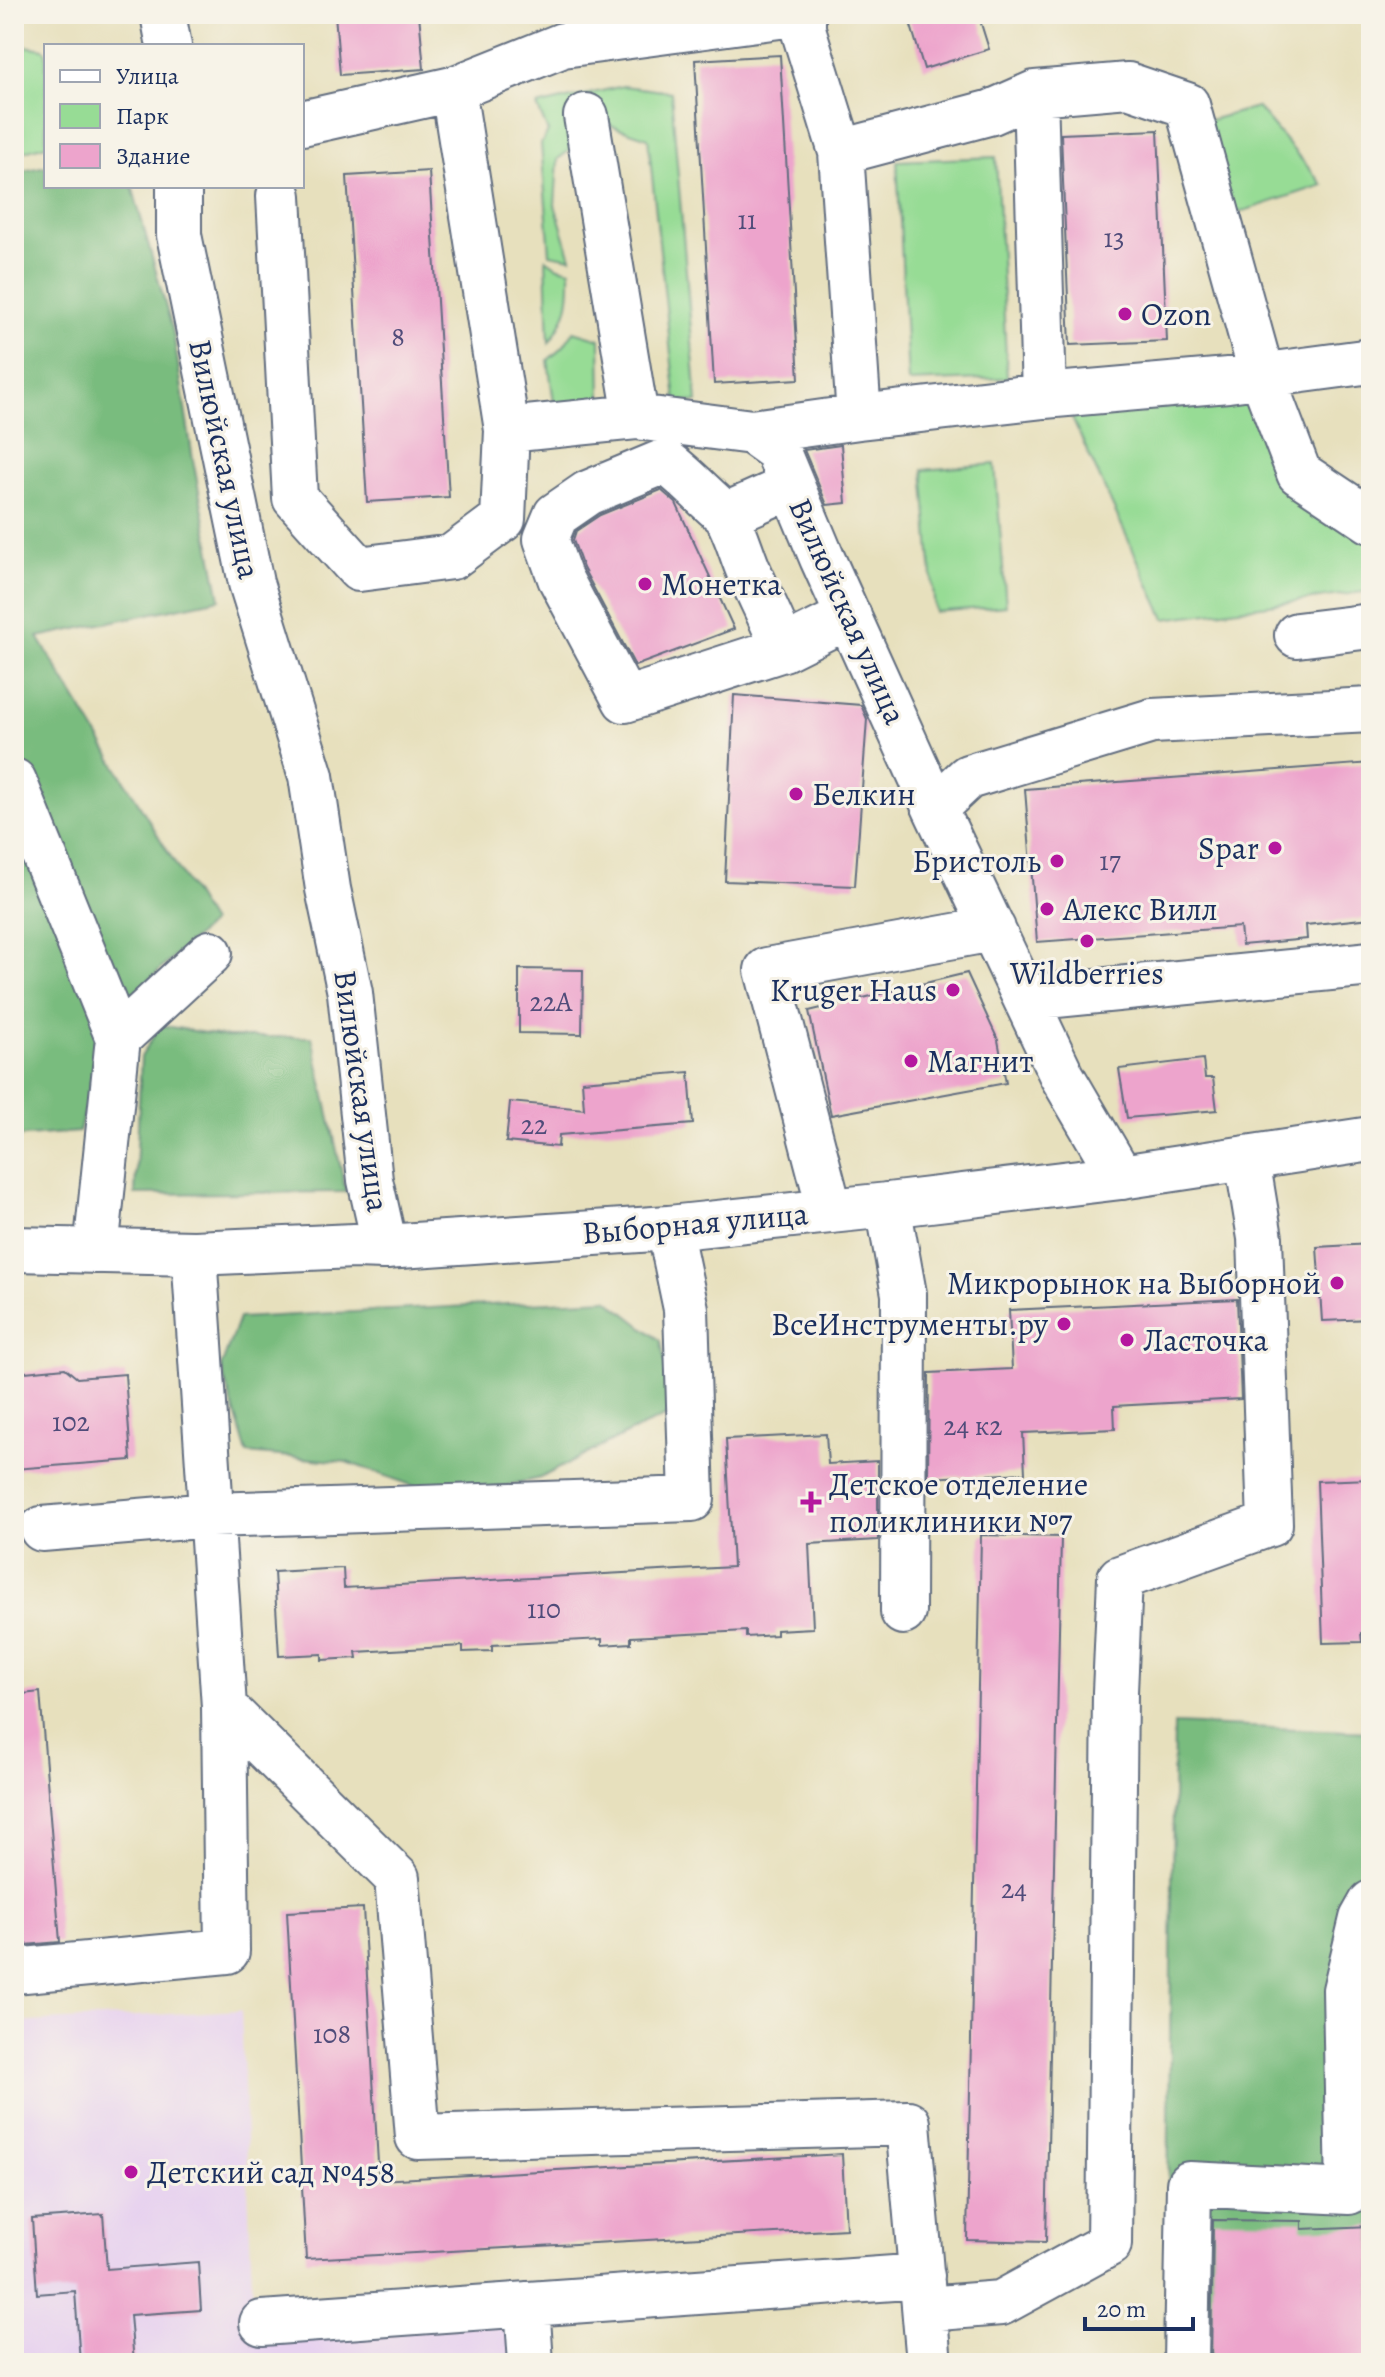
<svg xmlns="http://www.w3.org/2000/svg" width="1385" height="2377" font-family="Alegreya,serif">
	<rect width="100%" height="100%" fill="#f7f3e8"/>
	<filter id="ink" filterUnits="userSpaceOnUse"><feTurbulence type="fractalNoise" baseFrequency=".0125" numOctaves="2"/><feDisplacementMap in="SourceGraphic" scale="16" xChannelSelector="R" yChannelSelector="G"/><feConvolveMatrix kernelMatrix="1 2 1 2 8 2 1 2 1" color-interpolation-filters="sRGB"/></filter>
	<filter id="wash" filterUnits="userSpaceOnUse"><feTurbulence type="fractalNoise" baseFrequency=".006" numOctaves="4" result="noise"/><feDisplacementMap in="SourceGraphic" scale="32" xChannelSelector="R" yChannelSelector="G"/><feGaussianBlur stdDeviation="1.8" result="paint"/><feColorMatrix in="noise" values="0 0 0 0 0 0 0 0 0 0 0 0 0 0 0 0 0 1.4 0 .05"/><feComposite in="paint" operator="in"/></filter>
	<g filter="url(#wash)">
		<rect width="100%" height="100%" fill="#e7e0bd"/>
		<path fill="#e7d2ef" d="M 241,2010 L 254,2336 L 513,2321 L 515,2363 L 14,2363 L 14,2023 Z"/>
		<path fill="#97dc95" stroke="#59867a" stroke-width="2" d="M 19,45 L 43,49 L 46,53 L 46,145 L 14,154 L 14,47 Z
			M 623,86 L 671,92 L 697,402 L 676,401 L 648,138 L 586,117 L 589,135 L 558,159 L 555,205 L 571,258 L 550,254 L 541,144 L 548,132 L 537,106 Z
			M 1257,107 L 1323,185 L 1219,219 L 1192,125 Z
			M 996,157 L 1007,378 L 908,382 L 897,161 Z
			M 546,259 L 556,266 L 570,270 C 571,302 568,316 549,343 Z
			M 574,331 L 600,339 L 601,400 L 556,417 L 548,360 L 563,347 Z
			M 1255,398 L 1371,536 L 1371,591 L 1165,619 L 1071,416 Z
			M 995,464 L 1006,606 L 935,612 L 923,470 Z"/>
		<path fill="#79bc7e" stroke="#4a766e" stroke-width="2" d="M 46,166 L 46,186 L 132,186 L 173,332 L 193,460 L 220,599 L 38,637 L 211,923 L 105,1020 L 79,1132 L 14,1137 L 14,173 Z
			M 160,1025 L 227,1037 L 312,1037 L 346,1192 L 135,1194 L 141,1057 Z
			M 607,1299 L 661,1341 L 674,1413 L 630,1432 L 540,1478 L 482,1491 L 425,1490 L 347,1462 L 247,1453 L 221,1367 L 239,1318 Z
			M 1174,1724 L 1371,1732 L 1371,2363 L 1166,2363 Z"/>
		<g id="blocks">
			<path fill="#eda4cc" d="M 335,14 L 419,14 L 424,69 L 340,75 Z
				M 925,14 L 978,14 L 989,49 L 924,69 L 909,19 Z
				M 780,55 L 799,379 L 714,384 L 695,60 Z
				M 1158,130 L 1167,341 L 1070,345 L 1061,134 Z
				M 429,171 L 449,497 L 367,502 L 347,176 Z
				M 841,445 L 846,503 L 827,505 L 804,450 Z
				M 661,490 L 676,503 L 734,629 L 635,666 L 583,568 L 573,540 L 576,531 L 600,515 Z
				M 734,695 L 861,705 L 867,719 L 855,886 L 725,881 Z
				M 1371,763 L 1371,918 L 1306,925 L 1307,939 L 1242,945 L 1240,927 L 1037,942 L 1025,789 Z
				M 519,969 L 583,970 L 582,1034 L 519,1033 Z
				M 967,973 L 998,1040 L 1006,1083 L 831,1115 L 809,1011 Z
				M 1203,1059 L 1205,1078 L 1213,1078 L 1217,1110 L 1127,1118 L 1119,1069 Z
				M 689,1072 L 693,1124 L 559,1135 L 558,1147 L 506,1142 L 510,1102 L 584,1109 L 582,1081 Z
				M 1371,1244 L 1371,1319 L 1322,1321 L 1317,1247 Z
				M 1237,1299 L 1241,1399 L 1114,1406 L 1115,1429 L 1023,1433 L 1025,1473 L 928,1478 L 929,1373 L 1012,1369 L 1009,1310 Z
				M 65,1368 L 77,1378 L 125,1374 L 131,1460 L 14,1469 L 14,1384 L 25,1372 Z
				M 826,1434 L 828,1464 L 878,1461 L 878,1540 L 809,1544 L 813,1628 L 776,1630 L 776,1635 L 746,1637 L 746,1631 L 631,1637 L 631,1643 L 602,1645 L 602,1639 L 492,1645 L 492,1651 L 463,1652 L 463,1646 L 356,1652 L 357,1658 L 322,1660 L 322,1654 L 279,1656 L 274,1572 L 343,1568 L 344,1588 L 733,1567 L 726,1439 Z
				M 1371,1479 L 1371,1633 L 1361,1633 L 1362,1642 L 1323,1643 L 1317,1481 Z
				M 981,1535 L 1061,1537 L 1046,2242 L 967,2240 Z
				M 40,1692 L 60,1942 L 14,1946 L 14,1695 Z
				M 363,1908 L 379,2180 L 842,2154 L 846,2229 L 306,2259 L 287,1912 Z
				M 103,2214 L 107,2269 L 198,2262 L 201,2310 L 130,2315 L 134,2363 L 80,2363 L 75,2291 L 37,2294 L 32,2219 Z
				M 1213,2220 L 1302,2221 L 1302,2229 L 1371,2226 L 1371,2363 L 1211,2363 Z"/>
		</g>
	</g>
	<g filter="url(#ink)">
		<use href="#blocks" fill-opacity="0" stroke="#626d7f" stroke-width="2"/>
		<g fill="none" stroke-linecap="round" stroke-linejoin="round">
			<defs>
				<path id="minor" d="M 163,14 L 169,46
					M 803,14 L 803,29 L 841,152
					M 1035,93 L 1128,85 L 1187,105 L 1262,376 L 1299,473 L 1371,521
					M 586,116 L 636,417 L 752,432 L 777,450 L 822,558 L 935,808 L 1062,1076 L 1121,1177
					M 302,123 L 453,89
					M 179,186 L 179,235 L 251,583 L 311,776 L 328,889 L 350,993 L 370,1180 L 385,1247
					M 279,196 L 295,498 L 359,569 L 452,557 L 503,519 L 507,430
					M 636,417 L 507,430 L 453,89 L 563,45 L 794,14
					M 859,417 L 841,152 L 992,112 L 1035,93 L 1044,396
					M 752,432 L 859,417 L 1044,396 L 1228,380 L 1371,361
					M 726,515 C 705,498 687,477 665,461 L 588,493 L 556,515 L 546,539 L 560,578 L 625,700 L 783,649 L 849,616
					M 1297,635 L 1371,626
					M 783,649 C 774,623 761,599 750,574 C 741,554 737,534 726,515 L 771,495 L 793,489
					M 14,781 L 118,1038
					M 935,808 L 968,777 L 1152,721 L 1371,710
					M 1026,998 L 1371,964
					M 888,1205 L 904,1294 L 903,1612
					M 830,1211 L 767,970 L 993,929
					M 96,1251 L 118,1038 L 210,953
					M 42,1529 L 211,1515 L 692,1499 L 686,1309 L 669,1228
					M 224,1707 L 397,1878 L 418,2137 L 908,2123 L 929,2363
					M 14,1971 L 227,1951 L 224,1707 L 194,1253
					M 527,2304 L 531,2363
					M 926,2309 L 1001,2303 L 1109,2244 L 1115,1692 L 1120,1578 L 1270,1524 L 1260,1238 L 1247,1159
					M 262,2323 L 922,2276
					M 1186,2363 L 1189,2184 L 1349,2192 L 1345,1990 L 1362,1919 L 1371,1903"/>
				<path id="major" d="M 14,1249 L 194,1253 L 354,1246 L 385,1247 L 669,1228 L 888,1205 L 1121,1177 L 1371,1139"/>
			</defs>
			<use href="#minor" stroke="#626d7f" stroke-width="48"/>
			<use href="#major" stroke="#626d7f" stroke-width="48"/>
			<use href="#minor" stroke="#fff" stroke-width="44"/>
			<use href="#major" stroke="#fff" stroke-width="44"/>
		</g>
	</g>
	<g fill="#b5179e" stroke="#f7f3e8" stroke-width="3">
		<circle cx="1125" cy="314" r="8"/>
		<circle cx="645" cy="584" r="8"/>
		<circle cx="796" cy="794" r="8"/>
		<circle cx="1275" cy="848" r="8"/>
		<circle cx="1057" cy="861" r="8"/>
		<circle cx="1047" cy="909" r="8"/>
		<circle cx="1087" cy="941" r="8"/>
		<circle cx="953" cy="990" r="8"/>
		<circle cx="911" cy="1061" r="8"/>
		<circle cx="1337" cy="1283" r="8"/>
		<circle cx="1064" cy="1324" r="8"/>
		<circle cx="1127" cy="1340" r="8"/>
		<path d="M807 1490h8v8h8v8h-8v8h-8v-8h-8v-8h8z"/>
		<circle cx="131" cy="2172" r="8"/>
	</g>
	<g text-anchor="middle" stroke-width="6" stroke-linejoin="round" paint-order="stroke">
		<g font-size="28" fill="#504c7a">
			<text x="747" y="229">11</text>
			<text x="1114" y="247">13</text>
			<text x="398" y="346">8</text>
			<text x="1110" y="870">17</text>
			<text x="551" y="1011">22А</text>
			<text x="534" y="1134">22</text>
			<text x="71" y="1431">102</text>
			<text x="973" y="1435">24 к2</text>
			<text x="544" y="1618">110</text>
			<text x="1014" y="1898">24</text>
			<text x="332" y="2043">108</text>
		</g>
		<g font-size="32" fill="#1b2f5e" stroke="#f7f3e8" text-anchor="start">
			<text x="1141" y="325">Ozon</text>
			<text x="661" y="595">Монетка</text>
			<text x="812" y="805">Белкин</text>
			<text x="1259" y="859" text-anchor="end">Spar</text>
			<text x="1041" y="872" text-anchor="end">Бристоль</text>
			<text x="1063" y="920">Алекс Вилл</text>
			<text x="1087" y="984" text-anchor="middle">Wildberries</text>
			<text x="937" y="1001" text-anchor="end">Kruger Haus</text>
			<text x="927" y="1072">Магнит</text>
			<text x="1321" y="1294" text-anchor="end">Микрорынок на Выборной</text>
			<text x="1048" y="1335" text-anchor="end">ВсеИнструменты.ру</text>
			<text x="1143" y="1351">Ласточка</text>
			<text x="829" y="1495">Детское отделение<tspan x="829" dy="37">поликлиники №7</tspan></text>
			<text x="147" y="2183">Детский сад №458</text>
		</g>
		<g font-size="32" fill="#1b2f5e" stroke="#f7f3e8">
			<text transform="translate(225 459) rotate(78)" y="11">Вилюйская улица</text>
			<text transform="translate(848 611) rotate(66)" y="11">Вилюйская улица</text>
			<text transform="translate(362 1091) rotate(82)" y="11">Вилюйская улица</text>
			<text transform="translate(695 1223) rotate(-5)" y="11">Выборная улица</text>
		</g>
	</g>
	<rect width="1385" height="2377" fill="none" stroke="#f7f3e8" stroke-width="48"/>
	<rect x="44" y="44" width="260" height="144" fill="#f7f3e8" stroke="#9fa5b1" stroke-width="2"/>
	<rect x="60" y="70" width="40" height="12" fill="#ffffff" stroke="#9fa5b1" stroke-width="2"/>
	<text x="116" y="84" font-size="24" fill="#1b2f5e">Улица</text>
	<rect x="60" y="104" width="40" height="24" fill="#97dc95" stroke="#9fa5b1" stroke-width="2"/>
	<text x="116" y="124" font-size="24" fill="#1b2f5e">Парк</text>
	<rect x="60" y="144" width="40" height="24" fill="#eda4cc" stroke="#9fa5b1" stroke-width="2"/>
	<text x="116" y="164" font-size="24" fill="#1b2f5e">Здание</text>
	<path d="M1085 2317v12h108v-12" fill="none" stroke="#1b2f5e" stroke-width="4"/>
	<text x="1097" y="2317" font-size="24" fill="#1b2f5e" stroke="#f7f3e8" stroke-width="6" paint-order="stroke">20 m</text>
</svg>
